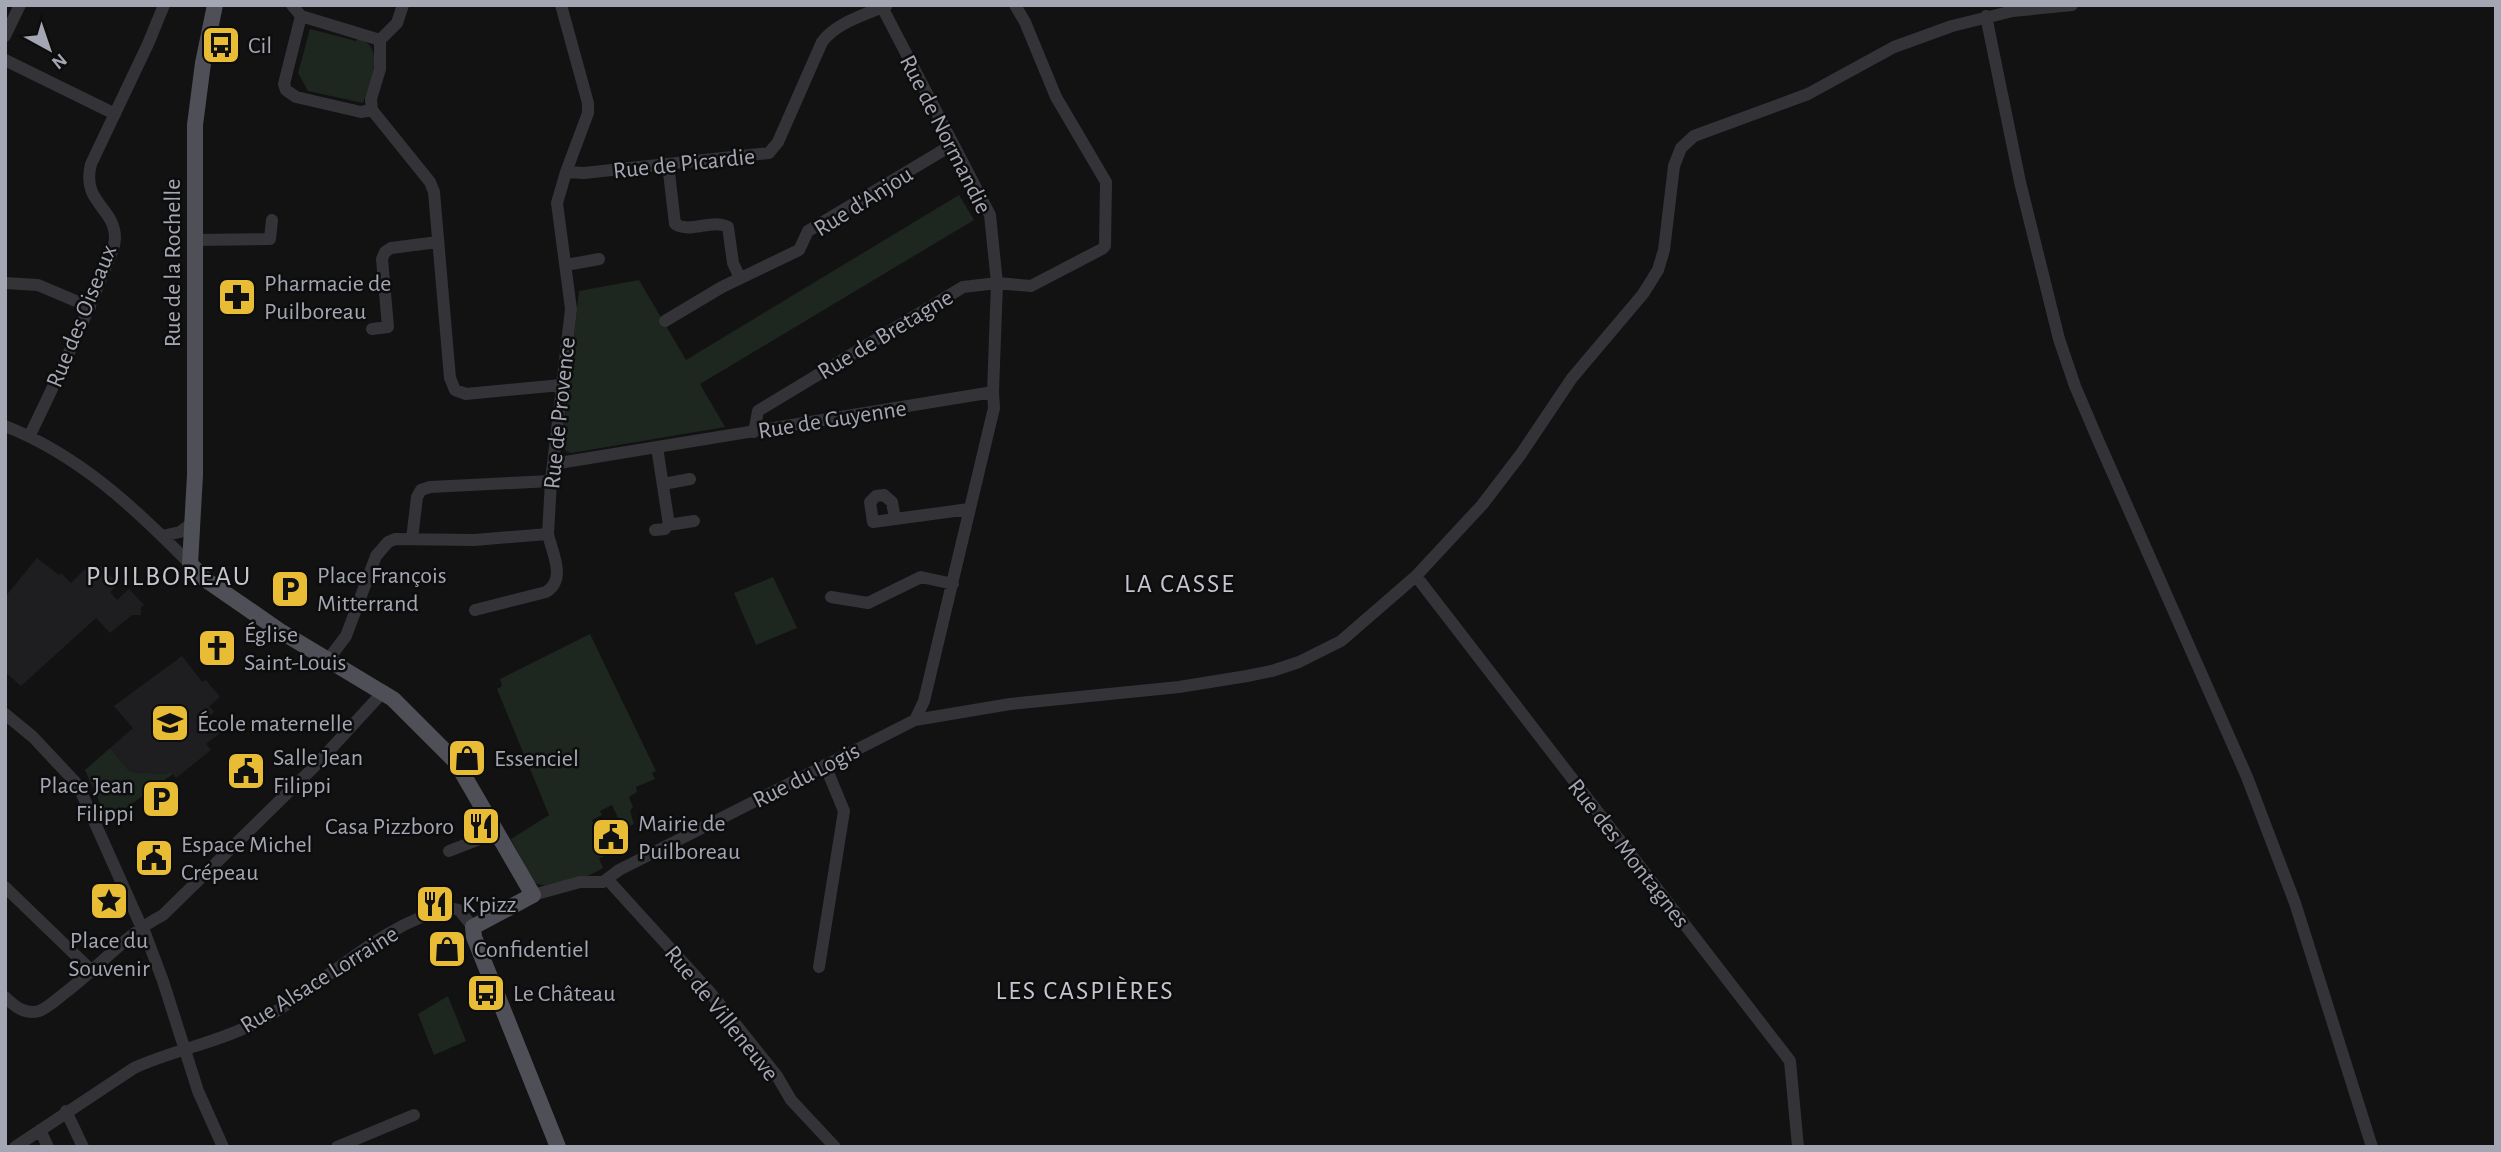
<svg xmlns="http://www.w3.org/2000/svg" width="2501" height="1152" font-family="'Alegreya Sans',sans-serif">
	<rect width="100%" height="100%" fill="#121213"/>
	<path fill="#1e1e20" d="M 37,558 L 59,575 L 61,573 L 71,583 L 87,567 L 93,573 L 102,566 L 118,584 L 110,592 L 117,600 L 129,589 L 144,605 L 141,607 L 141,615 L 132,615 L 110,633 L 96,618 L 21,686 L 5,672 L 5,597 Z
		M 182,656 L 202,682 L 206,680 L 220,697 L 209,706 L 214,712 L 208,717 L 220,733 L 206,744 L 211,750 L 176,778 L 170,771 L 167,774 L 130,772 L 110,748 L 133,728 L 114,706 Z"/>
	<path fill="#1e2620" d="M 310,29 L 356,41 L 358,37 C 387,49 370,81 363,103 L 308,91 L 298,73 Z
		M 959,195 L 974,220 L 700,384 L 725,427 L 571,453 L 566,451 L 562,444 L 579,291 L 639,280 L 686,360 Z
		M 773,577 L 797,628 L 756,645 L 734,593 Z
		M 590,634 L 656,771 L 652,773 L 655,779 L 636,787 L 637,792 L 629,797 L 633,807 L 630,811 L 634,824 L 619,831 L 614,820 L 618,818 L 612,805 L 600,811 L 602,815 L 592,820 L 607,855 L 599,858 L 603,868 C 584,879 557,891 534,883 L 511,839 L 549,815 L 497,689 L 502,686 L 500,679 Z
		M 110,748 L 130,772 L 167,774 L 170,771 L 173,774 L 108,821 L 85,770 Z
		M 448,996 L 466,1041 L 434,1055 L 418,1014 Z"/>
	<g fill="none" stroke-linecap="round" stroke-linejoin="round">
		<path stroke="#333338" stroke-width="12" d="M 292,5 L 301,16 L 284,84 L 286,90 L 296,97 L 361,112 L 372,110 L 430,182 L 434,192 L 450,378 L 455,390 L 466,394 L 561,385
			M 881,5 L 990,215 L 997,283 L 993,392
			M 301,16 L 380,40 L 380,69 L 371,99 L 372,110
			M 1986,16 L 2020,182 L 2059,339 L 2075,386 L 2098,440 L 2247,777 L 2295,903 L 2372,1147
			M 5,36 L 20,5
			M 380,40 L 397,23 L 403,5
			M 5,60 L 115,114
			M 668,164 L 675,224 C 691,234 712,218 728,227 L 733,263 L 740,278
			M 566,172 L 584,173 L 769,153 L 778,142 L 822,42 C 837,22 865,15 887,5
			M 195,240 L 270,239 L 272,220
			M 566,265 L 599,259
			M 5,283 L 38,285 L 90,307
			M 665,321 L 722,287 L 799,250 L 808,231 L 952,145
			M 372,329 L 388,327 L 382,259 L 385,252 L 391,248 L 438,242
			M 5,426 C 79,455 135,508 190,564
			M 754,432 L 758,411 L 963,287 L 997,283 L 1031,286 L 1102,249 L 1105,246 L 1106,182 L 1056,97 L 1025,22 L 1015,5
			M 30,435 C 55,382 82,329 103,273 C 107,263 115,249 115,238 C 115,207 81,203 91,164 L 148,44 L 164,5
			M 657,447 L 669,525
			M 553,464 L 993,392 L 994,408 L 924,701 L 915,720
			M 663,484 L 690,479
			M 895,519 L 892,502 L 884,495 L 876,496 L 870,502 L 873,522 L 969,509
			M 655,530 L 665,529 L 668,525 L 694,521
			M 162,536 L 180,532 L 192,523
			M 412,539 L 417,497 L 421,490 L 430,487 L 551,481
			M 1416,576 L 1790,1061 L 1798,1147
			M 831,597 L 868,603 L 921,577 L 953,584
			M 475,610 L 546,592 C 567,579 552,553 548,534
			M 327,661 L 346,636 L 376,556 L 388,542 L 395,539 L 474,540 L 548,534 L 551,481 L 571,309 L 557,203 L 566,172 L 588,113 L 588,103 L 561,5
			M 5,714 L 33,737 L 78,785 L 141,926
			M 449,851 L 498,832
			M 608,880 L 709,991 L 777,1076 L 791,1100 L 835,1147
			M 5,887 L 93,972
			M 533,895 L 580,882 L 603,882 L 619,870 L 915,720 L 1010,704 L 1179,687 L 1247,676 L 1272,671 L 1299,662 L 1341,641 L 1416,576 L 1482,505 L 1521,454 L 1572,378 L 1643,294 L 1658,270 L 1664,250 L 1674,166 L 1681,148 L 1694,136 L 1808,94 L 1894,47 L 1952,26 L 2013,11 L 2072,5
			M 142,925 L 163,981 L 198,1091 L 223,1147
			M 819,967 L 844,811 L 825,765
			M 5,997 C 14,1006 25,1015 39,1011 C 48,1008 58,998 66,992 C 99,967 126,934 163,915 L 314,767 L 384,691
			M 66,1111 L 83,1147
			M 40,1130 L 48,1147
			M 15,1147 L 134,1068 C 173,1050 217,1043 255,1023 C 321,990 377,924 450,908 L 459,910 L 473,927
			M 337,1147 L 414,1115"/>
		<path stroke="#4f5057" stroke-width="16" d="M 215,5 L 203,63 L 195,125 L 195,475 L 190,564 L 206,580 L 280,631 L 393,699 L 456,762 L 533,895 L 473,927 L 474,937 L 558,1147"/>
	</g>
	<defs>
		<symbol id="bus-square" viewBox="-11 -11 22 22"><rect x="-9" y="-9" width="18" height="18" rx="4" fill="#e8bc35" stroke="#0d0d0e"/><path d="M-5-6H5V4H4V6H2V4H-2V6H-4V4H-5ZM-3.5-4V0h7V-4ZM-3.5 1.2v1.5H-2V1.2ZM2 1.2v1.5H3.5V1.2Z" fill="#111"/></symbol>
		<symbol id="pharmacy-square" viewBox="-11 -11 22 22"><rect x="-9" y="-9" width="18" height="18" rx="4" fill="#e8bc35" stroke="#0d0d0e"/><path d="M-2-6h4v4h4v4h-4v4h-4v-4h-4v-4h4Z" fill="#111"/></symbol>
		<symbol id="parking-square" viewBox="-11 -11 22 22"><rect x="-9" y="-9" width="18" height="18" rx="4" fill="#e8bc35" stroke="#0d0d0e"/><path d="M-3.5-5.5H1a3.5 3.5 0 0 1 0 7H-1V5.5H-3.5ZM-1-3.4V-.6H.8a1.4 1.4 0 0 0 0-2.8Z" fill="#111"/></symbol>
		<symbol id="church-square" viewBox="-11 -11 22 22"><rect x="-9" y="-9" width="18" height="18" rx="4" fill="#e8bc35" stroke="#0d0d0e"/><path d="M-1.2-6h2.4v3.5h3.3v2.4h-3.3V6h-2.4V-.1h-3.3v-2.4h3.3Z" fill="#111"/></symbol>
		<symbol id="school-square" viewBox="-11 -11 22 22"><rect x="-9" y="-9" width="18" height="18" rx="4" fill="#e8bc35" stroke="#0d0d0e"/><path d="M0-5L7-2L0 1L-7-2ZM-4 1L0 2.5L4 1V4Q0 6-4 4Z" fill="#111"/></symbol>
		<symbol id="shop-square" viewBox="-11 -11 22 22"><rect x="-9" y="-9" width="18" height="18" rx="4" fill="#e8bc35" stroke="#0d0d0e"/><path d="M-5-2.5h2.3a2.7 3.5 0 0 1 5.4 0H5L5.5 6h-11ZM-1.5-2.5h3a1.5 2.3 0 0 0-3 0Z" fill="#111"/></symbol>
		<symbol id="civic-square" viewBox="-11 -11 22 22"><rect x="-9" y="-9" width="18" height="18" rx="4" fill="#e8bc35" stroke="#0d0d0e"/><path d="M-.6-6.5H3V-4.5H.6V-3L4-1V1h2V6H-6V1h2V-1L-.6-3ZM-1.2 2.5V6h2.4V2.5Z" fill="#111"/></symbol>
		<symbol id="restaurant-square" viewBox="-11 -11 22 22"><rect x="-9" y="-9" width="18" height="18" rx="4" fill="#e8bc35" stroke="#0d0d0e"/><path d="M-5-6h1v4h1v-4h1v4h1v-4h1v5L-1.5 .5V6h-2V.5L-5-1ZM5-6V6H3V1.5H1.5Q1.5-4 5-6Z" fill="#111"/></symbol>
		<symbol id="sight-square" viewBox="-11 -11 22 22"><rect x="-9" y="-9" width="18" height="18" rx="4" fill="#e8bc35" stroke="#0d0d0e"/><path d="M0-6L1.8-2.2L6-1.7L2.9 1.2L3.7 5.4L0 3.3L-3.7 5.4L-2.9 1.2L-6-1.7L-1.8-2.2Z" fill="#111"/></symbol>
	</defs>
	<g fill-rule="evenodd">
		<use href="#bus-square" x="199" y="23" width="44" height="44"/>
		<use href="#pharmacy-square" x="215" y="275" width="44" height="44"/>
		<use href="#parking-square" x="268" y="567" width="44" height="44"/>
		<use href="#church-square" x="195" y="626" width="44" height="44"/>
		<use href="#school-square" x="148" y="701" width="44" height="44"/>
		<use href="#shop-square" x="445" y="736" width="44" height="44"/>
		<use href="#civic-square" x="224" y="749" width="44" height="44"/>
		<use href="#parking-square" x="139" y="777" width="44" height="44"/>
		<use href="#restaurant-square" x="459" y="804" width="44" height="44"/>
		<use href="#civic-square" x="589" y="815" width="44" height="44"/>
		<use href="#civic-square" x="132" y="836" width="44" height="44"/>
		<use href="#sight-square" x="87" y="879" width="44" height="44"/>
		<use href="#restaurant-square" x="413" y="882" width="44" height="44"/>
		<use href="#shop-square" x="425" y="927" width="44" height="44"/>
		<use href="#bus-square" x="464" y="971" width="44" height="44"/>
	</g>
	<g text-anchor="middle" stroke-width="5" stroke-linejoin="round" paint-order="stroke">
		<g font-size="24" fill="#a4a7b3" stroke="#0d0d0e" text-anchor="start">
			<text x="248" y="53">Cil</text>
			<text x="264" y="291">Pharmacie de<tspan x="264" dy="28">Puilboreau</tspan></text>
			<text x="317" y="583">Place François<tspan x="317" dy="28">Mitterrand</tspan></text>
			<text x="244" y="642">Église<tspan x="244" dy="28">Saint-Louis</tspan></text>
			<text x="197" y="731">École maternelle</text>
			<text x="273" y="765">Salle Jean<tspan x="273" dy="28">Filippi</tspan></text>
			<text x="494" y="766">Essenciel</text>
			<text x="134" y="793" text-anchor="end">Place Jean<tspan x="134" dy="28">Filippi</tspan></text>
			<text x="638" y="831">Mairie de<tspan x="638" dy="28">Puilboreau</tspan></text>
			<text x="454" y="834" text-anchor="end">Casa Pizzboro</text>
			<text x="181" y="852">Espace Michel<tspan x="181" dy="28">Crépeau</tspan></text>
			<text x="462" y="912">K'pizz</text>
			<text x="109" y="948" text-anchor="middle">Place du<tspan x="109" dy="28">Souvenir</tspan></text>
			<text x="474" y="957">Confidentiel</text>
			<text x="513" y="1001">Le Château</text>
		</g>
		<g font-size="24" fill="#a4a7b3" stroke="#0d0d0e">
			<text transform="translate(946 134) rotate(63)" y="8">Rue de Normandie</text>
			<text transform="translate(684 163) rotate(-6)" y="8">Rue de Picardie</text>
			<text transform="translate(863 201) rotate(-32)" y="8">Rue d'Anjou</text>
			<text transform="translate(172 263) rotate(-90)" y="8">Rue de la Rochelle</text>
			<text transform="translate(81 316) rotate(-68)" y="8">Rue des Oiseaux</text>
			<text transform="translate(885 334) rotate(-31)" y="8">Rue de Bretagne</text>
			<text transform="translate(559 413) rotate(-84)" y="8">Rue de Provence</text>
			<text transform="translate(832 419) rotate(-9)" y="8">Rue de Guyenne</text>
			<text transform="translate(806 775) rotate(-27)" y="8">Rue du Logis</text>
			<text transform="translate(1629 853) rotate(52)" y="8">Rue des Montagnes</text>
			<text transform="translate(319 979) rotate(-32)" y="8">Rue Alsace Lorraine</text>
			<text transform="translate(722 1013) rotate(51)" y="8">Rue de Villeneuve</text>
		</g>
		<g font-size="26" letter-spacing="2" fill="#c5c6cf" stroke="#0d0d0e">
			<text x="1180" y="592">LA CASSE</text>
			<text x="1085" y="999">LES CASPIÈRES</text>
		</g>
		<g font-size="28" letter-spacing="2" fill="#c5c6cf" stroke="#0d0d0e">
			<text x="169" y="585">PUILBOREAU</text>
		</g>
	</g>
	<rect width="2501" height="1152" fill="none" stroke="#a4a7b3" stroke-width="14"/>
	<g transform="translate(49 49) rotate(140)" stroke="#0d0d0e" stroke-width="5" paint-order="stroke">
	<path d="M0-5L12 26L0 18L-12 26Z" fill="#a4a7b3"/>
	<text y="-10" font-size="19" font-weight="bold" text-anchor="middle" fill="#a4a7b3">N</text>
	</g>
</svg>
